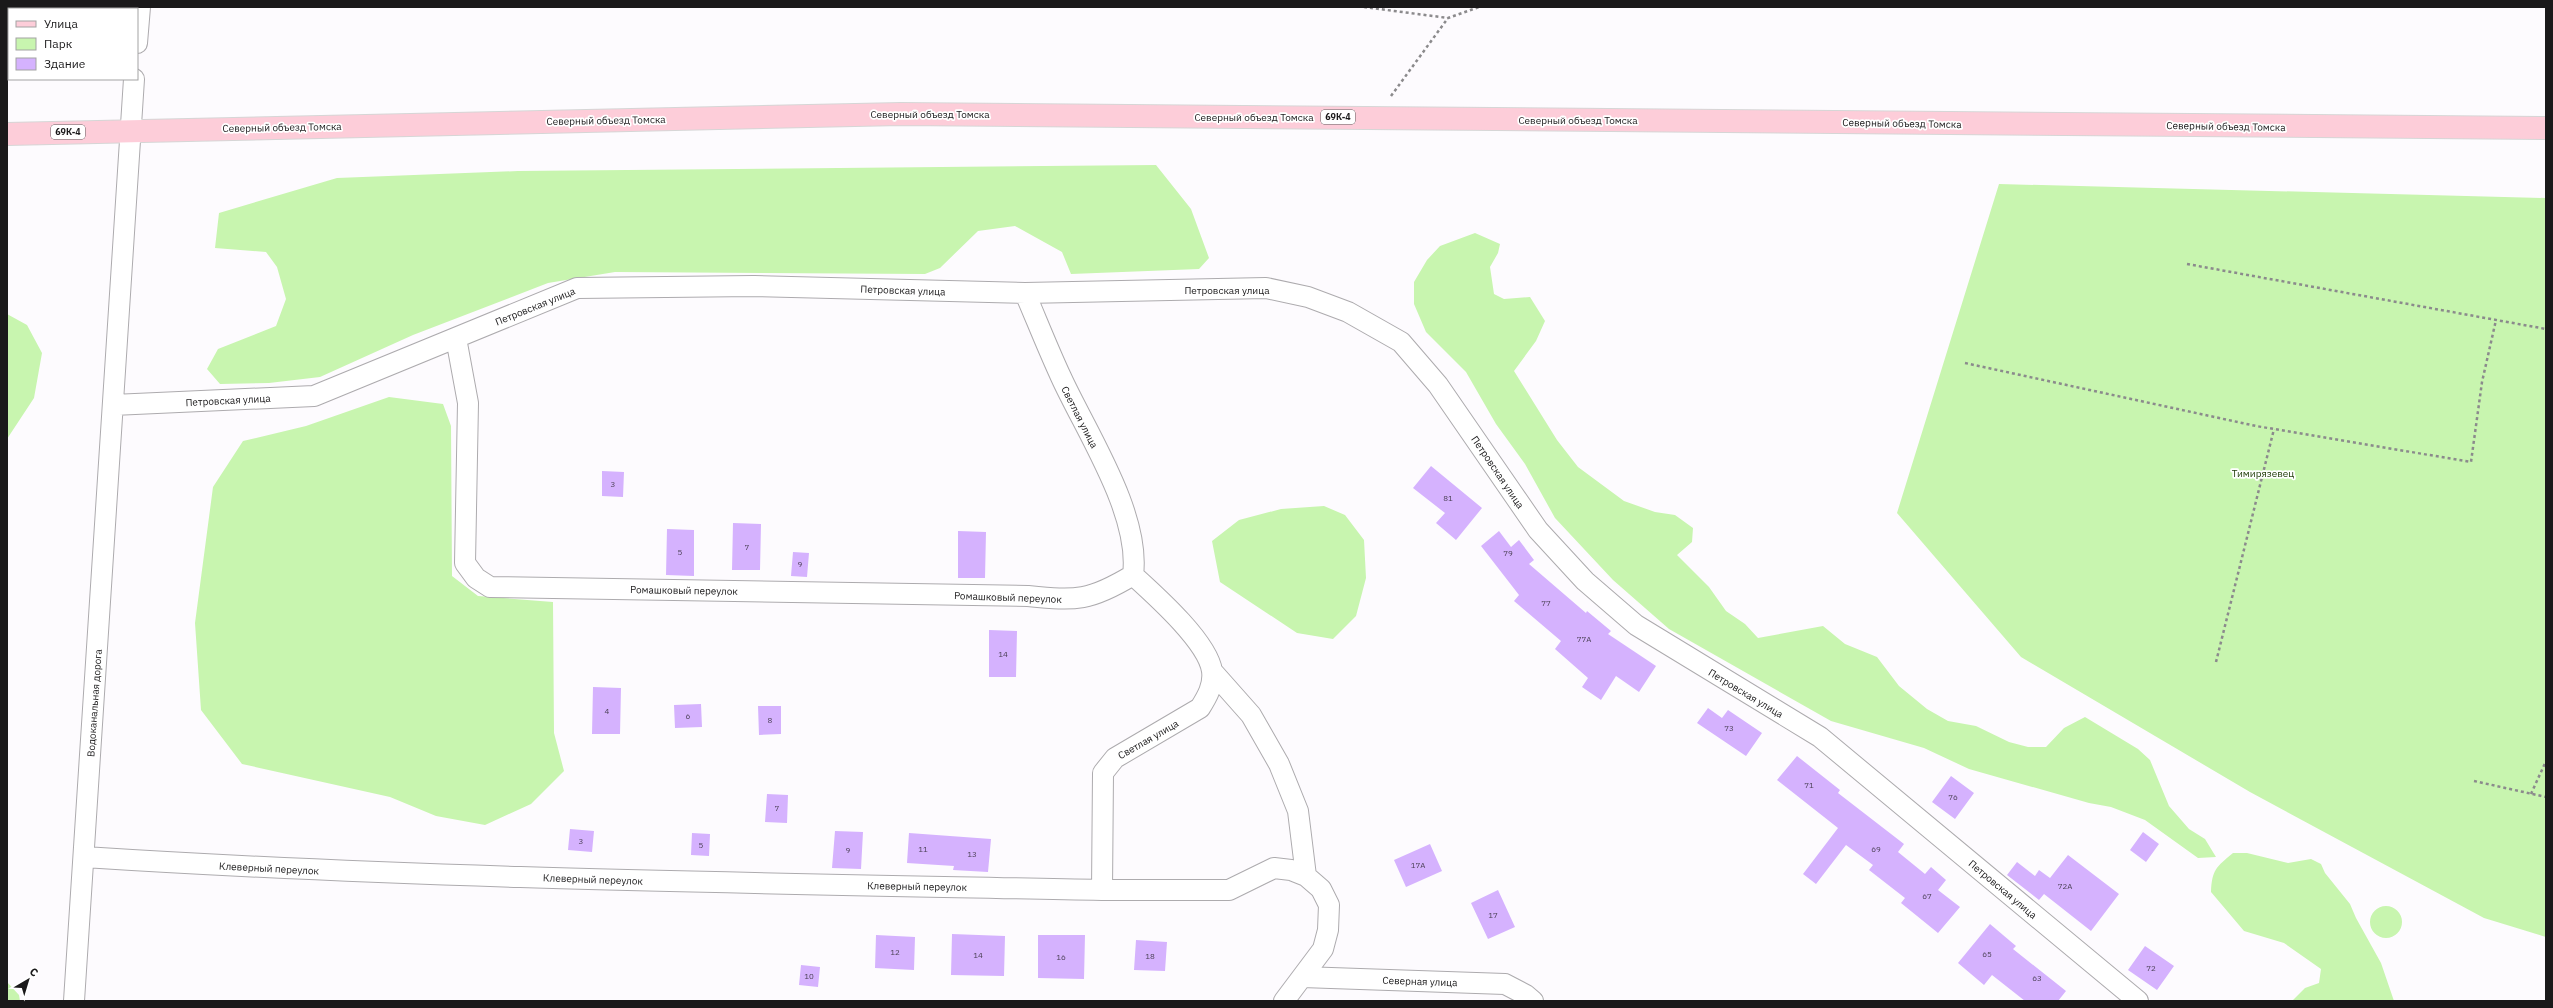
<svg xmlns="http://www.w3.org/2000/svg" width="2553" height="1008" font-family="'IBM Plex Sans',sans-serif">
	<rect width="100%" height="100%" fill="#fdfbfe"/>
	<path fill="#c8f5af" d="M 1156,165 L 1191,209 L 1209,258 L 1199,269 L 1071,274 L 1062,252 L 1015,226 L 978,231 L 940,268 L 925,274 L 615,272 L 548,283 L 413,335 L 320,377 L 269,383 L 220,384 L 207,369 L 218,349 L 276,326 L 286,299 L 277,267 L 266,252 L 215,248 L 219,213 L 337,178 L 518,171 Z
		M 1999,184 L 2546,198 L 2546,937 L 2484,918 L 2250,792 L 2021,657 L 1897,513 Z
		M 1475,233 L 1500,244 L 1498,253 L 1490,267 L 1494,294 L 1504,299 L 1530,297 L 1545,321 L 1536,341 L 1514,371 L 1557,440 L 1578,467 L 1624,501 L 1655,512 L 1675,515 L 1693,528 L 1692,542 L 1677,555 L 1709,587 L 1726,611 L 1745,624 L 1758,638 L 1823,626 L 1845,644 L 1877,657 L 1899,686 L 1927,709 L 1948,721 L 1976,726 L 2009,742 L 2028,747 L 2046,747 L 2064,728 L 2085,717 L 2138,749 L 2150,760 L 2169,806 L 2189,829 L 2205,839 L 2216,857 L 2198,858 L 2145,820 L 2111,807 L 2089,803 L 1969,769 L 1924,748 L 1831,721 L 1669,629 L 1613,580 L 1555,518 L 1525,464 L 1496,424 L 1466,372 L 1426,332 L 1414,304 L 1414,282 L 1427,260 L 1440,246 Z
		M 7,314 L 27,325 L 42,353 L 34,398 L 7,439 Z
		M 389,397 L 443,404 L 451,426 L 452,576 L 478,596 L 553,602 L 554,733 L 564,771 L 531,804 L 485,825 L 436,816 L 390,797 L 242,764 L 201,710 L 195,623 L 213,487 L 243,441 L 306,426 Z
		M 1324,506 L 1345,515 L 1364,540 L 1366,578 L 1356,616 L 1333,639 L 1297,633 L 1220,582 L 1212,541 L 1239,520 L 1281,509 Z
		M 2233,853 L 2247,853 L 2288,863 L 2311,859 L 2321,864 L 2325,873 L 2350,904 L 2356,918 L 2381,963 L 2394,1001 L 2292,1001 L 2305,988 L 2319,983 L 2321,969 L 2284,943 L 2244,931 L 2211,892 C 2212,870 2216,867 2233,853 Z
		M2370 922a16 16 0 1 1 32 0a16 16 0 1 1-32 0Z
		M 7,982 L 19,995 L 20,1001 L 7,1001 Z"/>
	<path fill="#d5b2fe" d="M 1431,466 L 1482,508 L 1456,540 L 1436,523 L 1445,513 L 1413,488 Z
		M 602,471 L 624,472 L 623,497 L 602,496 Z
		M 733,523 L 761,524 L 760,570 L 732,570 Z
		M 667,529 L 694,530 L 694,576 L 666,575 Z
		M 958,531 L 986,532 L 985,578 L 958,578 Z
		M 1499,531 L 1511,547 L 1519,540 L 1534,560 L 1529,564 L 1586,613 L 1587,611 L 1611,631 L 1608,634 L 1656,666 L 1639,692 L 1616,676 L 1601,700 L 1582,687 L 1588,678 L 1555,649 L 1561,641 L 1514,601 L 1519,595 L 1481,546 Z
		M 793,552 L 809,553 L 807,577 L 791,576 Z
		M 989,630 L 1017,631 L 1016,677 L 989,677 Z
		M 593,687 L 621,688 L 620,734 L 592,734 Z
		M 701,704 L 702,727 L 675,728 L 674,705 Z
		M 758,706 L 781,706 L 781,734 L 759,735 Z
		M 1708,708 L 1722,718 L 1728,710 L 1762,733 L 1746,756 L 1697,723 Z
		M 1797,756 L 1840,790 L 1838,793 L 1904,844 L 1898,852 L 1925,874 L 1931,867 L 1946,880 L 1938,890 L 1960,907 L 1938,933 L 1901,903 L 1905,898 L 1869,870 L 1873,865 L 1846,845 L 1816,884 L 1803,874 L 1838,828 L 1777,780 Z
		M 1951,776 L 1974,793 L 1955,819 L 1932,802 Z
		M 767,794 L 788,795 L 787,823 L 765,822 Z
		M 570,829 L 594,831 L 592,852 L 568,850 Z
		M 835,831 L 863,832 L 861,869 L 832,868 Z
		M 2143,832 L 2159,844 L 2146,862 L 2130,850 Z
		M 692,833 L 710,834 L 709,856 L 691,855 Z
		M 909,833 L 991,839 L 988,872 L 953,870 L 954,866 L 907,863 Z
		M 1430,844 L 1442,871 L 1406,887 L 1394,860 Z
		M 2068,855 L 2119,894 L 2091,931 L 2044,894 L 2039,900 L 2007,875 L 2017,862 L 2035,876 L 2039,870 L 2050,878 Z
		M 1498,890 L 1515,927 L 1488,939 L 1471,903 Z
		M 1990,924 L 2016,946 L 2013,949 L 2066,991 L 2058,1001 L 2025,1001 L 1992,975 L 1984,985 L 1958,963 Z
		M 952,934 L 1005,936 L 1004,976 L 951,975 Z
		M 876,935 L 915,937 L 914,970 L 875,968 Z
		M 1038,935 L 1085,935 L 1084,979 L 1038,978 Z
		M 1136,940 L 1167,942 L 1165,971 L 1134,970 Z
		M 2145,946 L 2174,966 L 2157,990 L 2128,970 Z
		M 801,965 L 820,967 L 818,987 L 799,985 Z"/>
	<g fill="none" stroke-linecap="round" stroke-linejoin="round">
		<defs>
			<path id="minor" d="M 137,43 L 140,7
				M 1025,293 C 1037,321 1048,349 1061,377 C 1086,432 1141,514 1133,575 C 1155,595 1208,642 1212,671 C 1214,685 1207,697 1200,708 L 1115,758 L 1103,773 L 1102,890 L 1229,890 L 1274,868 L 1291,870 L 1306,876 L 1321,889 L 1329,905 L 1328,930 L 1323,949 L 1284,1001
				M 456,338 L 468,403 L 465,563 L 476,578 L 490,587 L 1028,596 C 1077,601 1090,601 1133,575
				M 113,405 L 314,396 L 577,288 L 754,286 L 1025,293 L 1266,288 L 1308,297 L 1348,312 L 1401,342 L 1438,385 L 1538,530 L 1585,581 L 1636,625 L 1820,737 L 2138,1001
				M 1212,671 L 1251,715 L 1279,764 L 1298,811 L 1306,876
				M 84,857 C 423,879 762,883 1102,890
				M 1302,977 L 1505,984 L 1526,995 L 1533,1001
				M 74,1001 L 134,79"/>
			<path id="major" d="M 7,134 L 901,114 L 2546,128"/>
		</defs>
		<use href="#minor" stroke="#adabae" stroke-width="22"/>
		<use href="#major" stroke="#d6d6d6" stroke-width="24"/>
		<path stroke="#8b8a8c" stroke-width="2.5" stroke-dasharray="3 3" stroke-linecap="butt" d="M 1364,7 L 1448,18 L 1479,7
			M 1391,96 L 1448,18
			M 2187,264 L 2546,329
			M 1965,363 L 2256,426 L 2471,462 L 2482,382 L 2496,320
			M 2216,662 L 2274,429
			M 2474,781 L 2546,797
			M 2531,794 L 2546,761"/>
		<use href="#minor" stroke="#fff" stroke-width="20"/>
		<use href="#major" stroke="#fdcdd9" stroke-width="22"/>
	</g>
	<g text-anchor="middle" stroke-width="3.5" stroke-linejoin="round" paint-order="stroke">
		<g font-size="8" fill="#493f53">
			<text x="613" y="487">3</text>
			<text x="1448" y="501">81</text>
			<text x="747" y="550">7</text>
			<text x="680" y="555">5</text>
			<text x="1508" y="556">79</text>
			<text x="800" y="567">9</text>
			<text x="1546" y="606">77</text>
			<text x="1584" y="642">77А</text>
			<text x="1003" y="657">14</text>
			<text x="607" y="714">4</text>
			<text x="688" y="719">6</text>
			<text x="770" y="723">8</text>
			<text x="1729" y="731">73</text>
			<text x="1809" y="788">71</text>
			<text x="1953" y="800">76</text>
			<text x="777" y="811">7</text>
			<text x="581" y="844">3</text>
			<text x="701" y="848">5</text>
			<text x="923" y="852">11</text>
			<text x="1876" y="852">69</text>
			<text x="848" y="853">9</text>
			<text x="972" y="857">13</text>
			<text x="1418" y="868">17А</text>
			<text x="2065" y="889">72А</text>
			<text x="1927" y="899">67</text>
			<text x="1493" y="918">17</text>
			<text x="895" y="955">12</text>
			<text x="1987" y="957">65</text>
			<text x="978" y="958">14</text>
			<text x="1150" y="959">18</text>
			<text x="1061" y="960">16</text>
			<text x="2151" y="971">72</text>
			<text x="809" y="979">10</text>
			<text x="2037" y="981">63</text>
		</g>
		<g fill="#fff" stroke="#5f5e5f" stroke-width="1">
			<rect x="1321" y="110" width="34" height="14" rx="3"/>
			<rect x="51" y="125" width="34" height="14" rx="3"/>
		</g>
		<g font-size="9" font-weight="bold" fill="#1a191a">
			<text x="1338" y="120">69К-4</text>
			<text x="68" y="135">69К-4</text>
		</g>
		<g font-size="10" fill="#1a191a" stroke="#fff">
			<text x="930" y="118">Северный объезд Томска</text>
			<text x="1254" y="121">Северный объезд Томска</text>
			<text transform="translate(606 120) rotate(-1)" y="4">Северный объезд Томска</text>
			<text x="1578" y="124">Северный объезд Томска</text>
			<text transform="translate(1902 123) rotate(1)" y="4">Северный объезд Томска</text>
			<text transform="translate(2226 126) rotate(1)" y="4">Северный объезд Томска</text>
			<text transform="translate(282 127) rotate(-1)" y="4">Северный объезд Томска</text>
			<text transform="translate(903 290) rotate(2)" y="4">Петровская улица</text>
			<text x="1227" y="294">Петровская улица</text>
			<text transform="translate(535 306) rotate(-22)" y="4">Петровская улица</text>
			<text transform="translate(228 400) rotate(-3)" y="4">Петровская улица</text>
			<text transform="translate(1080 417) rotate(63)" y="4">Светлая улица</text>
			<text transform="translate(1498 472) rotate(56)" y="4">Петровская улица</text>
			<text transform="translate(684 590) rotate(1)" y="4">Ромашковый переулок</text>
			<text transform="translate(1008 597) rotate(2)" y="4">Ромашковый переулок</text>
			<text transform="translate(1746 693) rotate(31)" y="4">Петровская улица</text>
			<text transform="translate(94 703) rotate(-86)" y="4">Водоканальная дорога</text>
			<text transform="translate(1148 739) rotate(-30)" y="4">Светлая улица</text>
			<text transform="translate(269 868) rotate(3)" y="4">Клеверный переулок</text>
			<text transform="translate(593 879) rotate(2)" y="4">Клеверный переулок</text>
			<text transform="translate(917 886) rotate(1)" y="4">Клеверный переулок</text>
			<text transform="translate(2003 889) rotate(40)" y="4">Петровская улица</text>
			<text transform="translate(1420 981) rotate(2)" y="4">Северная улица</text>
		</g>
		<g font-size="10" fill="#23400c" stroke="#fff">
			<text x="2263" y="477">Тимирязевец</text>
		</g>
	</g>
	<rect width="2553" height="1008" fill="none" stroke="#1a191a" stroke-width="16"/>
	<rect x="8" y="8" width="130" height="72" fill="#ffffff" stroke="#a3a3a3"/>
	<rect x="16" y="21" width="20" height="6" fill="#fdcdd9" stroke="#a3a3a3"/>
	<text x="44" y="28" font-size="12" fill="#1a191a">Улица</text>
	<rect x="16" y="38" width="20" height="12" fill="#c8f5af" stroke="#a3a3a3"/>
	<text x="44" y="48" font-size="12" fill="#1a191a">Парк</text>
	<rect x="16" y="58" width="20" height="12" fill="#d5b2fe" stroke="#a3a3a3"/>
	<text x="44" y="68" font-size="12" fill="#1a191a">Здание</text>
	<g transform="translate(28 980) rotate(38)" stroke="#ffffff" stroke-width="3" paint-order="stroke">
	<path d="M0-3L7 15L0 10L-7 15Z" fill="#1a191a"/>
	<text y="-6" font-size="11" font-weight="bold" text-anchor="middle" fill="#1a191a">С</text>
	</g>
</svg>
